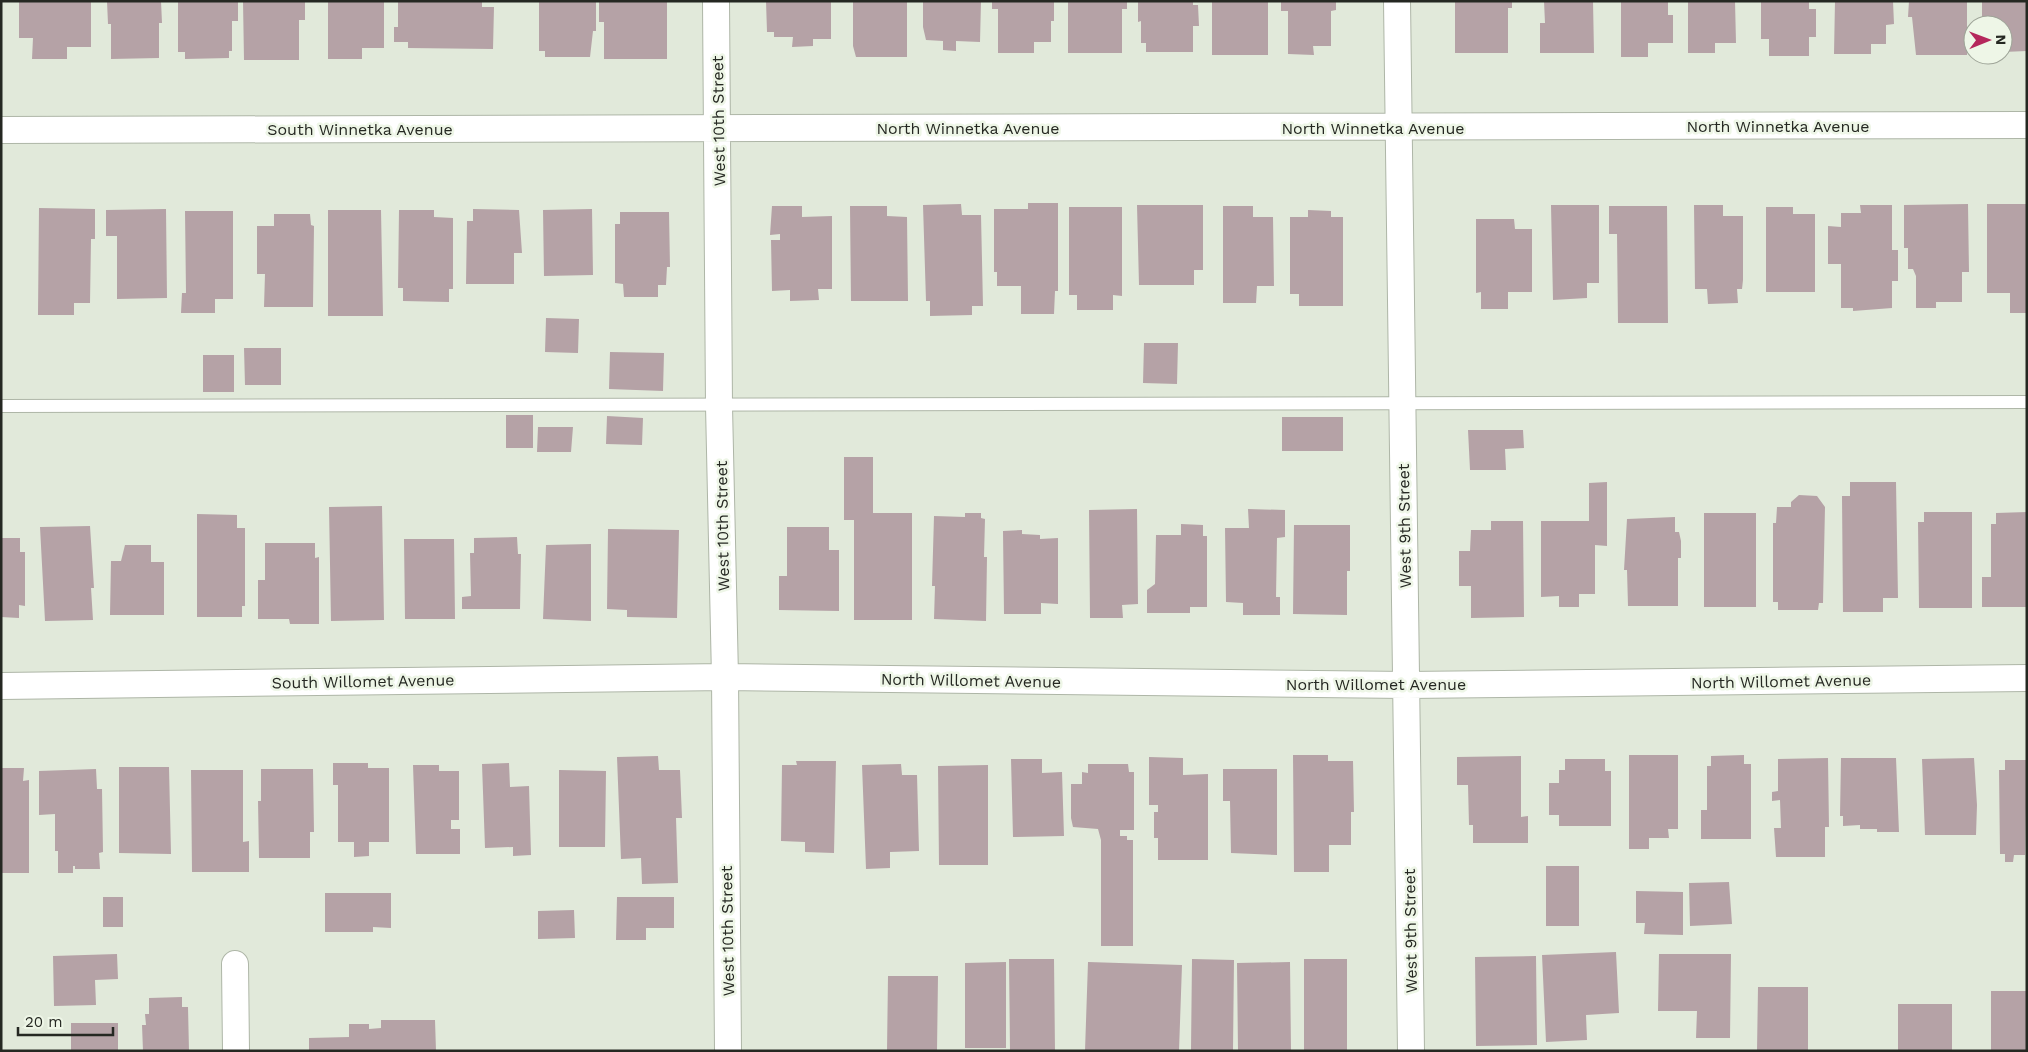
<svg xmlns="http://www.w3.org/2000/svg" width="2028" height="1052" font-family="'Work Sans',sans-serif">
	<rect width="100%" height="100%" fill="#e1e9da"/>
	<path fill="#b5a2a6" d="M 19,1 L 91,1 L 91,47 L 67,47 L 67,59 L 32,59 L 33,38 L 19,38 Z
		M 107,1 L 161,1 L 162,23 L 159,23 L 159,58 L 111,59 L 111,24 L 108,24 Z
		M 178,1 L 238,1 L 238,21 L 232,21 L 232,51 L 229,51 L 229,58 L 185,59 L 185,52 L 178,52 Z
		M 243,1 L 305,1 L 305,20 L 299,20 L 299,60 L 244,60 Z
		M 328,1 L 384,1 L 384,48 L 362,48 L 362,59 L 328,59 Z
		M 398,1 L 482,1 L 482,7 L 494,7 L 493,49 L 408,48 L 408,42 L 394,42 L 394,27 L 398,27 Z
		M 539,1 L 596,1 L 596,31 L 593,31 L 590,57 L 545,57 L 545,51 L 539,51 Z
		M 599,1 L 667,1 L 667,59 L 604,59 L 604,22 L 599,22 Z
		M 766,1 L 831,1 L 831,39 L 813,39 L 813,46 L 792,47 L 793,37 L 774,37 L 774,32 L 767,32 Z
		M 853,1 L 907,1 L 907,57 L 856,57 L 853,46 Z
		M 923,1 L 981,1 L 980,42 L 956,41 L 956,51 L 943,50 L 943,41 L 926,40 L 923,27 Z
		M 992,1 L 1054,1 L 1054,21 L 1051,21 L 1051,42 L 1034,42 L 1034,53 L 998,53 L 998,9 L 992,9 Z
		M 1068,1 L 1127,1 L 1127,9 L 1122,9 L 1122,53 L 1068,53 Z
		M 1138,1 L 1193,1 L 1193,5 L 1198,5 L 1199,26 L 1193,26 L 1193,52 L 1146,52 L 1146,43 L 1141,43 L 1141,21 L 1138,22 Z
		M 1212,1 L 1268,1 L 1268,55 L 1212,55 Z
		M 1281,1 L 1336,1 L 1336,10 L 1331,11 L 1331,46 L 1313,46 L 1314,55 L 1288,54 L 1288,11 L 1281,11 Z
		M 1455,1 L 1512,1 L 1512,8 L 1508,8 L 1508,53 L 1455,53 Z
		M 1544,1 L 1593,1 L 1594,53 L 1540,53 L 1540,23 L 1545,23 Z
		M 1621,1 L 1668,1 L 1668,15 L 1673,15 L 1673,43 L 1648,43 L 1648,57 L 1621,57 Z
		M 1688,1 L 1735,1 L 1736,43 L 1715,43 L 1715,53 L 1688,53 Z
		M 1761,1 L 1809,1 L 1809,9 L 1816,9 L 1816,37 L 1809,37 L 1809,56 L 1769,56 L 1769,39 L 1761,39 Z
		M 1835,1 L 1893,1 L 1894,24 L 1886,25 L 1886,44 L 1871,44 L 1871,54 L 1834,54 Z
		M 1909,1 L 1967,1 L 1967,55 L 1916,55 L 1912,17 L 1908,17 Z
		M 1982,1 L 2027,1 L 2027,51 L 2003,52 L 2003,25 L 1982,25 Z
		M 1028,203 L 1058,203 L 1058,291 L 1055,291 L 1054,314 L 1021,314 L 1021,286 L 997,286 L 997,272 L 994,272 L 994,209 L 1028,209 Z
		M 961,204 L 962,215 L 981,215 L 983,306 L 972,306 L 972,315 L 930,316 L 930,301 L 926,301 L 923,205 Z
		M 1968,204 L 1969,272 L 1962,272 L 1962,302 L 1936,302 L 1936,308 L 1916,308 L 1916,276 L 1913,269 L 1908,269 L 1908,248 L 1904,248 L 1904,205 Z
		M 1987,204 L 2027,204 L 2027,313 L 2010,313 L 2010,293 L 1987,293 Z
		M 1137,205 L 1203,205 L 1203,270 L 1194,270 L 1194,285 L 1139,285 Z
		M 1551,205 L 1599,205 L 1599,283 L 1587,283 L 1587,298 L 1553,300 Z
		M 1694,205 L 1723,205 L 1723,216 L 1743,216 L 1743,280 L 1742,289 L 1737,289 L 1738,303 L 1708,304 L 1707,289 L 1695,289 Z
		M 1860,205 L 1892,205 L 1892,250 L 1898,250 L 1898,281 L 1892,281 L 1892,308 L 1853,311 L 1853,308 L 1841,308 L 1841,264 L 1828,264 L 1828,226 L 1841,227 L 1841,213 L 1861,213 Z
		M 772,206 L 802,206 L 802,217 L 832,216 L 832,289 L 818,289 L 819,300 L 790,301 L 790,290 L 772,291 L 771,240 L 780,240 L 780,234 L 770,235 Z
		M 850,206 L 887,206 L 887,216 L 907,217 L 908,301 L 851,301 Z
		M 1223,206 L 1253,206 L 1253,217 L 1273,217 L 1274,286 L 1257,286 L 1256,303 L 1223,303 Z
		M 1609,206 L 1667,206 L 1668,323 L 1618,323 L 1617,234 L 1609,234 Z
		M 1069,207 L 1122,207 L 1122,296 L 1113,295 L 1113,310 L 1077,310 L 1077,295 L 1069,295 Z
		M 1766,207 L 1793,207 L 1793,214 L 1815,214 L 1815,292 L 1766,292 Z
		M 39,208 L 95,209 L 95,239 L 91,239 L 90,303 L 74,303 L 74,315 L 38,315 Z
		M 166,209 L 167,298 L 117,299 L 117,236 L 106,236 L 106,210 Z
		M 473,209 L 519,210 L 522,253 L 514,253 L 514,284 L 466,284 L 467,221 L 473,221 Z
		M 592,209 L 593,275 L 544,276 L 543,210 Z
		M 328,210 L 381,210 L 383,316 L 328,316 Z
		M 399,210 L 434,210 L 434,217 L 453,218 L 453,289 L 449,289 L 449,302 L 403,301 L 403,288 L 398,288 Z
		M 1308,210 L 1331,211 L 1331,217 L 1343,217 L 1343,306 L 1299,306 L 1299,294 L 1290,294 L 1290,217 L 1308,217 Z
		M 185,211 L 233,211 L 233,299 L 215,299 L 215,313 L 181,313 L 182,293 L 186,293 Z
		M 620,212 L 669,212 L 670,267 L 667,267 L 666,285 L 658,285 L 658,297 L 624,297 L 623,284 L 615,283 L 615,224 L 620,224 Z
		M 274,214 L 310,214 L 311,225 L 314,226 L 313,307 L 264,307 L 265,274 L 257,274 L 257,226 L 274,226 Z
		M 1476,219 L 1514,219 L 1515,229 L 1532,229 L 1532,292 L 1508,292 L 1508,309 L 1481,309 L 1481,292 L 1476,293 Z
		M 546,318 L 579,319 L 578,353 L 545,352 Z
		M 1144,343 L 1178,343 L 1177,384 L 1143,383 Z
		M 244,348 L 281,348 L 281,385 L 245,385 Z
		M 610,352 L 664,353 L 663,391 L 609,389 Z
		M 203,355 L 234,355 L 234,392 L 203,392 Z
		M 506,415 L 533,415 L 533,448 L 506,448 Z
		M 607,416 L 643,418 L 642,445 L 606,444 Z
		M 1282,417 L 1343,417 L 1343,451 L 1282,451 Z
		M 538,427 L 573,427 L 571,452 L 537,452 Z
		M 1468,430 L 1523,430 L 1524,448 L 1505,449 L 1506,470 L 1470,470 Z
		M 844,457 L 873,457 L 873,513 L 912,513 L 912,620 L 854,620 L 854,520 L 844,520 Z
		M 1607,482 L 1607,546 L 1595,545 L 1595,594 L 1579,594 L 1579,607 L 1559,607 L 1559,596 L 1541,597 L 1541,521 L 1589,521 L 1589,483 Z
		M 1850,482 L 1896,482 L 1898,598 L 1883,598 L 1883,612 L 1843,612 L 1842,496 L 1850,496 Z
		M 1799,495 L 1817,496 L 1825,507 L 1823,603 L 1819,603 L 1818,610 L 1778,610 L 1778,602 L 1773,602 L 1773,523 L 1776,523 L 1777,507 L 1791,507 L 1791,502 Z
		M 382,506 L 384,620 L 331,621 L 329,507 Z
		M 1137,509 L 1138,604 L 1122,605 L 1123,618 L 1090,618 L 1089,510 Z
		M 1248,509 L 1285,510 L 1285,537 L 1277,538 L 1276,597 L 1280,597 L 1280,615 L 1243,615 L 1243,603 L 1226,602 L 1225,528 L 1249,528 Z
		M 1924,512 L 1972,512 L 1972,608 L 1919,608 L 1918,522 L 1924,522 Z
		M 2027,512 L 2027,607 L 1982,607 L 1982,577 L 1991,577 L 1991,524 L 1996,524 L 1996,513 Z
		M 965,513 L 981,513 L 981,518 L 985,519 L 984,557 L 987,557 L 986,621 L 934,619 L 935,586 L 932,586 L 934,516 L 965,517 Z
		M 1704,513 L 1756,513 L 1756,607 L 1704,607 Z
		M 197,514 L 237,515 L 237,528 L 245,528 L 245,606 L 242,606 L 242,617 L 197,617 Z
		M 1675,517 L 1675,532 L 1679,532 L 1681,541 L 1681,558 L 1678,558 L 1678,606 L 1628,606 L 1627,570 L 1624,570 L 1627,519 Z
		M 1491,521 L 1523,521 L 1524,617 L 1471,618 L 1471,586 L 1459,586 L 1459,551 L 1470,551 L 1471,530 L 1491,530 Z
		M 1181,524 L 1203,525 L 1203,536 L 1207,536 L 1207,607 L 1190,607 L 1190,613 L 1147,613 L 1147,590 L 1155,584 L 1156,535 L 1181,535 Z
		M 1294,525 L 1350,525 L 1350,571 L 1347,571 L 1347,615 L 1293,614 Z
		M 90,526 L 94,588 L 91,588 L 93,620 L 45,621 L 40,527 Z
		M 787,527 L 829,527 L 829,550 L 839,550 L 839,611 L 779,610 L 779,576 L 787,576 Z
		M 608,529 L 679,530 L 677,618 L 627,617 L 627,610 L 607,609 Z
		M 1022,530 L 1022,534 L 1040,535 L 1040,539 L 1058,538 L 1058,604 L 1041,603 L 1041,614 L 1004,614 L 1003,531 Z
		M 517,537 L 518,554 L 521,554 L 520,609 L 462,609 L 462,597 L 471,596 L 470,553 L 474,553 L 474,538 Z
		M 1,538 L 20,538 L 20,552 L 25,552 L 25,606 L 19,605 L 19,618 L 1,617 Z
		M 404,539 L 454,539 L 455,619 L 405,619 Z
		M 265,543 L 315,543 L 315,558 L 319,557 L 319,624 L 290,624 L 289,619 L 258,619 L 258,580 L 265,580 Z
		M 591,544 L 591,621 L 543,619 L 546,545 Z
		M 125,545 L 151,545 L 151,562 L 164,562 L 164,615 L 110,615 L 111,561 L 121,561 Z
		M 1293,755 L 1328,755 L 1328,761 L 1353,761 L 1354,812 L 1351,812 L 1351,845 L 1329,845 L 1329,872 L 1294,872 Z
		M 1629,755 L 1678,755 L 1678,829 L 1668,829 L 1669,838 L 1649,838 L 1649,849 L 1629,849 Z
		M 1744,755 L 1744,764 L 1751,764 L 1751,839 L 1701,839 L 1701,810 L 1707,810 L 1707,766 L 1711,766 L 1711,756 Z
		M 658,756 L 659,770 L 680,770 L 682,818 L 676,818 L 678,883 L 642,884 L 641,858 L 621,859 L 617,757 Z
		M 1521,756 L 1521,817 L 1528,816 L 1528,843 L 1473,843 L 1473,825 L 1469,825 L 1468,785 L 1457,785 L 1457,757 Z
		M 1149,757 L 1183,758 L 1183,775 L 1208,774 L 1208,860 L 1158,860 L 1158,838 L 1154,838 L 1154,812 L 1158,812 L 1158,805 L 1149,805 Z
		M 1828,758 L 1829,827 L 1825,827 L 1825,857 L 1776,857 L 1774,828 L 1781,828 L 1780,800 L 1772,801 L 1772,792 L 1778,791 L 1778,759 Z
		M 1841,758 L 1896,758 L 1899,832 L 1877,832 L 1877,829 L 1860,829 L 1860,825 L 1843,826 L 1843,816 L 1840,816 Z
		M 1974,758 L 1977,805 L 1976,835 L 1925,835 L 1922,759 Z
		M 1011,759 L 1042,759 L 1042,773 L 1062,772 L 1064,836 L 1013,837 Z
		M 1565,759 L 1605,759 L 1605,771 L 1611,771 L 1611,826 L 1559,826 L 1559,815 L 1549,815 L 1549,783 L 1559,783 L 1559,770 L 1565,770 Z
		M 2005,760 L 2027,760 L 2025,855 L 2014,855 L 2013,862 L 2005,862 L 2005,854 L 2000,854 L 1999,770 L 2005,770 Z
		M 796,761 L 836,761 L 834,853 L 805,852 L 805,842 L 781,841 L 782,765 L 797,765 Z
		M 333,763 L 368,763 L 368,768 L 389,768 L 389,842 L 369,842 L 369,856 L 354,857 L 354,842 L 338,842 L 338,785 L 333,785 Z
		M 509,763 L 510,787 L 529,786 L 531,855 L 513,856 L 513,847 L 485,848 L 482,764 Z
		M 901,764 L 902,775 L 917,775 L 919,851 L 890,852 L 890,868 L 866,869 L 862,765 Z
		M 1088,764 L 1128,764 L 1129,772 L 1134,772 L 1134,830 L 1120,830 L 1120,836 L 1127,836 L 1127,840 L 1133,840 L 1133,946 L 1101,946 L 1101,840 L 1098,829 L 1073,827 L 1071,818 L 1071,784 L 1082,784 L 1082,772 L 1088,773 Z
		M 413,765 L 439,765 L 439,771 L 459,771 L 459,820 L 451,820 L 451,829 L 460,829 L 460,854 L 416,854 Z
		M 988,765 L 988,865 L 939,865 L 938,766 Z
		M 119,767 L 169,767 L 171,854 L 119,853 Z
		M 1,768 L 24,768 L 23,781 L 29,780 L 29,873 L 1,873 Z
		M 96,769 L 97,789 L 102,789 L 103,852 L 99,853 L 100,869 L 75,869 L 75,866 L 73,866 L 73,873 L 58,873 L 58,851 L 55,851 L 55,814 L 39,815 L 39,771 Z
		M 261,769 L 313,769 L 314,832 L 310,832 L 310,858 L 259,858 L 258,801 L 261,801 Z
		M 1223,769 L 1277,769 L 1277,855 L 1231,853 L 1230,801 L 1223,801 Z
		M 191,770 L 243,770 L 243,842 L 249,841 L 249,872 L 192,872 Z
		M 559,770 L 606,771 L 605,847 L 559,847 Z
		M 1546,866 L 1579,866 L 1579,926 L 1546,926 Z
		M 1729,882 L 1732,924 L 1690,926 L 1689,883 Z
		M 1636,891 L 1683,892 L 1683,935 L 1644,934 L 1645,923 L 1636,923 Z
		M 325,893 L 391,893 L 391,928 L 373,927 L 373,932 L 325,932 Z
		M 103,897 L 123,897 L 123,927 L 103,927 Z
		M 617,897 L 674,897 L 674,928 L 646,928 L 646,940 L 616,940 Z
		M 574,910 L 575,938 L 538,939 L 538,911 Z
		M 1616,952 L 1619,1013 L 1586,1015 L 1587,1040 L 1546,1042 L 1542,955 Z
		M 117,954 L 118,979 L 95,980 L 96,1005 L 54,1006 L 53,956 Z
		M 1659,954 L 1731,954 L 1730,1038 L 1696,1038 L 1697,1011 L 1658,1011 Z
		M 1536,956 L 1537,1045 L 1476,1046 L 1475,957 Z
		M 1009,959 L 1054,959 L 1055,1051 L 1010,1051 Z
		M 1192,959 L 1234,960 L 1233,1050 L 1191,1050 Z
		M 1304,959 L 1347,959 L 1347,1051 L 1304,1051 Z
		M 1006,962 L 1006,1048 L 965,1048 L 965,963 Z
		M 1088,962 L 1182,965 L 1179,1051 L 1085,1051 Z
		M 1290,962 L 1291,1051 L 1238,1051 L 1237,963 Z
		M 888,976 L 938,976 L 937,1051 L 887,1051 Z
		M 1758,987 L 1808,987 L 1808,1051 L 1757,1051 Z
		M 1991,991 L 2027,991 L 2027,1051 L 1991,1051 Z
		M 182,997 L 182,1007 L 188,1007 L 189,1051 L 143,1051 L 142,1025 L 146,1025 L 145,1014 L 149,1014 L 149,998 Z
		M 1898,1004 L 1952,1004 L 1952,1051 L 1898,1051 Z
		M 381,1020 L 435,1020 L 436,1051 L 309,1051 L 309,1038 L 349,1037 L 349,1024 L 369,1024 L 369,1029 L 381,1028 Z
		M 71,1023 L 118,1023 L 118,1051 L 71,1051 Z"/>
	<g fill="none" stroke-linecap="round" stroke-linejoin="round">
		<defs>
			<path id="lane" d="M 1,406 L 2027,402"/>
			<path id="street" d="M 716,1 L 719,406 L 725,677 L 728,1051
				M 1397,1 L 1411,1051
				M 1,130 L 2027,125
				M 1,686 L 725,677 L 1407,685 L 2027,678
				M 235,964 L 236,1051"/>
		</defs>
		<use href="#lane" stroke="#aeb6a7" stroke-width="14"/>
		<use href="#street" stroke="#aeb6a7" stroke-width="28"/>
		<use href="#lane" stroke="#fff" stroke-width="12"/>
		<use href="#street" stroke="#fff" stroke-width="26"/>
	</g>
	<g text-anchor="middle" stroke-width="5" stroke-linejoin="round" paint-order="stroke">
		<g font-size="16" fill="#252822" stroke="#eef6e7">
			<text transform="translate(718 121) rotate(-91)" y="6">West 10th Street</text>
			<text x="1778" y="132">North Winnetka Avenue</text>
			<text x="968" y="134">North Winnetka Avenue</text>
			<text x="1373" y="134">North Winnetka Avenue</text>
			<text x="360" y="135">South Winnetka Avenue</text>
			<text transform="translate(722 526) rotate(-91)" y="6">West 10th Street</text>
			<text transform="translate(1404 526) rotate(-91)" y="6">West 9th Street</text>
			<text transform="translate(971 680) rotate(1)" y="6">North Willomet Avenue</text>
			<text transform="translate(363 681) rotate(-1)" y="6">South Willomet Avenue</text>
			<text transform="translate(1781 681) rotate(-1)" y="6">North Willomet Avenue</text>
			<text x="1376" y="690">North Willomet Avenue</text>
			<text transform="translate(727 931) rotate(-91)" y="6">West 10th Street</text>
			<text transform="translate(1410 931) rotate(-91)" y="6">West 9th Street</text>
		</g>
	</g>
	<rect width="2028" height="1052" fill="none" stroke="#252822" stroke-width="5"/>
	<g transform="translate(1988 40) rotate(89)"><circle r="24" fill="#eef6e7" stroke="#9ea498"/>
	<path d="M0-4L9 19L0 12L-9 19Z" fill="#b5275c"/>
	<text y="-8" font-size="14" font-weight="bold" text-anchor="middle" fill="#252822">N</text>
	</g>
	<path d="M18 1027v8h95v-8" fill="none" stroke="#252822" stroke-width="2.5"/>
	<text x="25" y="1027" font-size="15" fill="#252822" stroke="#eef6e7" stroke-width="4" paint-order="stroke">20 m</text>
</svg>
